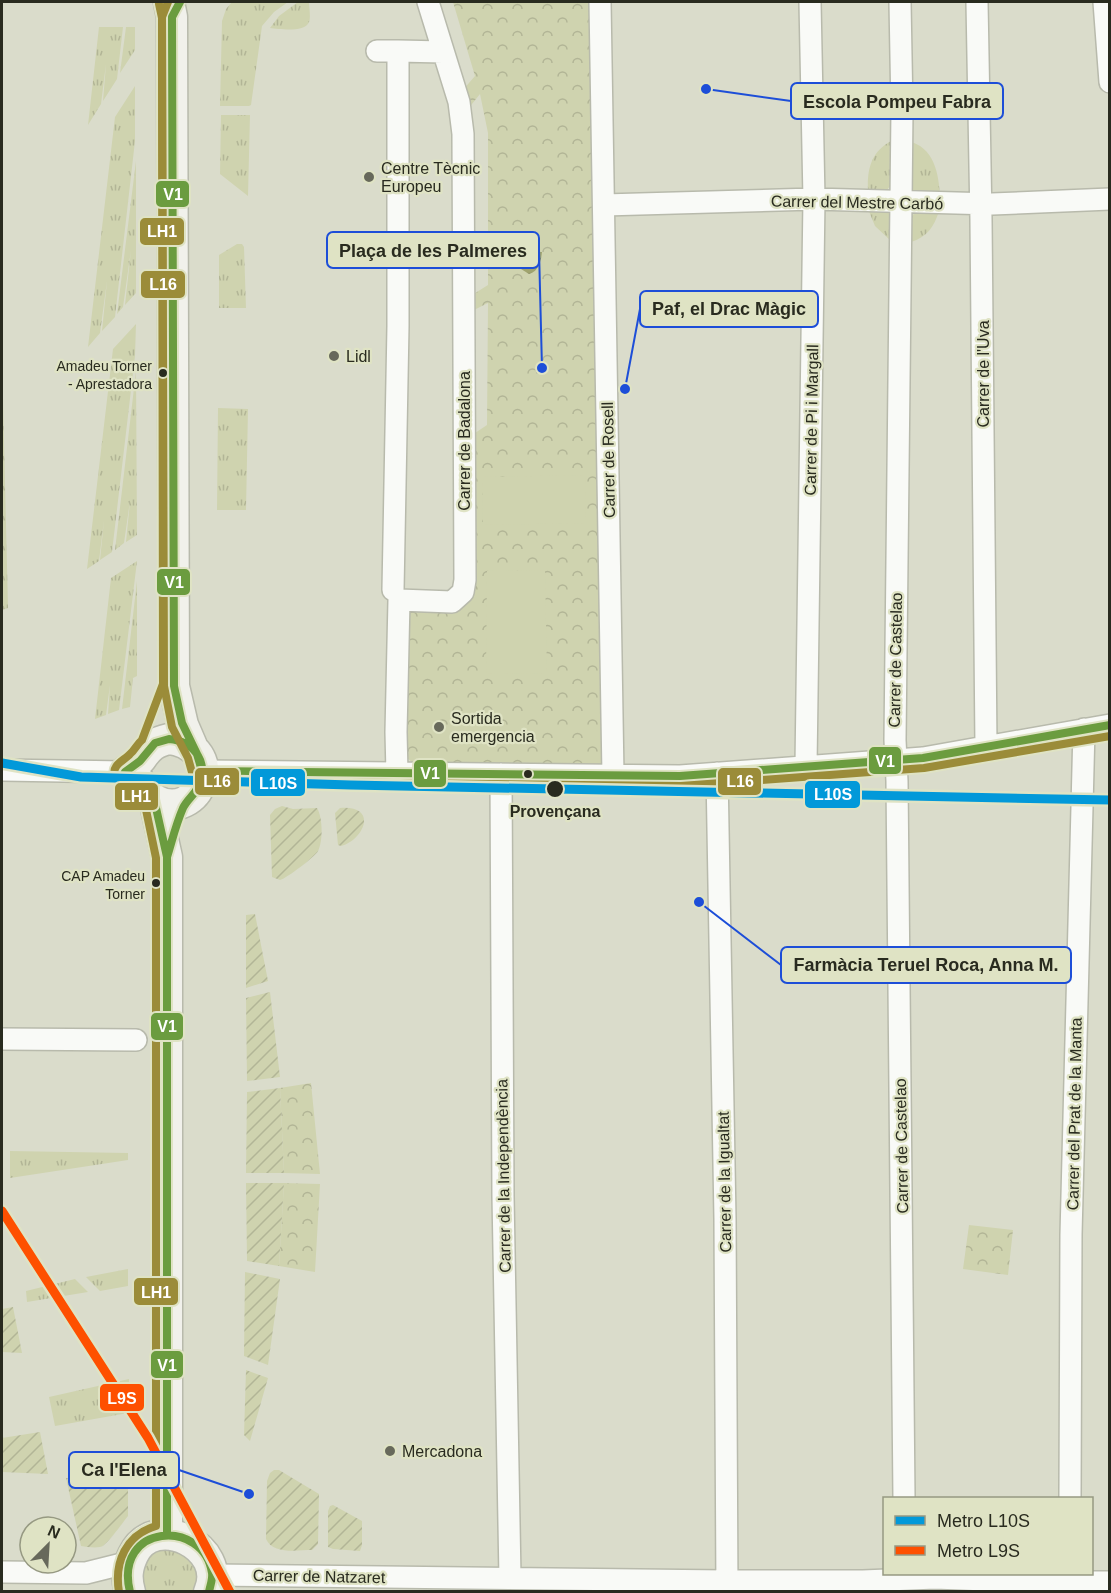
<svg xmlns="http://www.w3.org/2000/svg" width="1111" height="1593" font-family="Arial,sans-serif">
	<defs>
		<pattern id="grass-tufts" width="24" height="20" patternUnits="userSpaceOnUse" patternTransform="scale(1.5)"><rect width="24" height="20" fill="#cfd3af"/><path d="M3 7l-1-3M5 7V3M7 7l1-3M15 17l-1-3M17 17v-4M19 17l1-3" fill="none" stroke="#b2b596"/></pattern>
		<pattern id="park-crowns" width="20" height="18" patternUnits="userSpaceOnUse" patternTransform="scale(1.5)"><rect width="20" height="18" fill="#cfd3af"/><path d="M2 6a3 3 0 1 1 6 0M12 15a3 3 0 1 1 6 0" fill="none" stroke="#b2b596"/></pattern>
		<pattern id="garden-furrows" width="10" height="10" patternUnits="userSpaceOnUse" patternTransform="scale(1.5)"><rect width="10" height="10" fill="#cfd3af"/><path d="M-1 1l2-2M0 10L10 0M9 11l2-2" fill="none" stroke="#b2b596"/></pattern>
		<pattern id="water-rules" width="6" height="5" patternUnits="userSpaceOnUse" patternTransform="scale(1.5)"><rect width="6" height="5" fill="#a0a46f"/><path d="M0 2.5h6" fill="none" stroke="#82865b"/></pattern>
	</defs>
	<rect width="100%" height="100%" fill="#dadccb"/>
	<path fill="url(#grass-tufts)" d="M 232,2 L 288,2 L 274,12 L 262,26 L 251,105 L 249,106 L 220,106 L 222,21 L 226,9 Z
		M 298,2 L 309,2 C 309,7 311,17 309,22 C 305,33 279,29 270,28 L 279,16 Z
		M 99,27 L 123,27 L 117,79 L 103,101 L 106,64 L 101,104 L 88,125 Z
		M 126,27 L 135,27 L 135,50 L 120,73 Z
		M 135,86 L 135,141 L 115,317 L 102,331 L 107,281 L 100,333 L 88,347 L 115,117 Z
		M 221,115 L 250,115 L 248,196 L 220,174 Z
		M 891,141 L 891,187 L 888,188 L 888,191 L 868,191 C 867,169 871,152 891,141 Z
		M 908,141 C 934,147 939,173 940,197 L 911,193 Z
		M 136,161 L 136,293 L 125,305 L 131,250 L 123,307 L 117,314 Z
		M 868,209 L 889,210 L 889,212 L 892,213 L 892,242 L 875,226 Z
		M 939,211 C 934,227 927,237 911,242 L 912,215 L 920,212 Z
		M 237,244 L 242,244 L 244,247 L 246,308 L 219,308 L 219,255 Z
		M 136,324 L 135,356 L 112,552 L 100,560 L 104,520 L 99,561 L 87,569 L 113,349 Z
		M 2,356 L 8,608 L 2,610 Z
		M 136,371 L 137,535 L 126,542 L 130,501 L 124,543 L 115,550 Z
		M 218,408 L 248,409 L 246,510 L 217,510 Z
		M 137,561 L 119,710 L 108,714 L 110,685 L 106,715 L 95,719 L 111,578 Z
		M 137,581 L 137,676 L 133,678 L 130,707 L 122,709 Z
		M 10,1151 L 128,1153 L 128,1160 L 10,1178 Z
		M 128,1269 L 128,1286 L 100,1291 L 86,1277 Z
		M 75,1279 L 88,1292 L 27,1302 L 26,1291 Z
		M 129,1379 L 128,1413 L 55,1426 L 49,1397 Z
		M 169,1547 C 194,1558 199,1563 195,1591 L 143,1592 L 140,1583 L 146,1558 L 157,1550 Z"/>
	<path fill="url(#park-crowns)" d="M 453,2 L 590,2 L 603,764 L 595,765 L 414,764 L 406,757 L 407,611 L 454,608 L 472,435 L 487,425 L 488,303 L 472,311 L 472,295 L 488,285 L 488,133 L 480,94 L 468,109 L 462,91 L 475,76 Z
		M 311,1083 L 320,1174 L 284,1173 L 280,1088 Z
		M 284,1183 L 320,1184 L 315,1272 L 279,1266 Z
		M 969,1225 L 1013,1230 L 1008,1275 L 963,1269 Z"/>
	<path fill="url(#garden-furrows)" d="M 282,806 L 293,809 L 317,808 C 323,818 323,841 318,851 C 317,855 286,879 280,880 L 272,877 L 270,815 L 275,809 Z
		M 340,808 C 379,805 364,840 341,846 L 338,845 L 335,813 Z
		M 255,914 L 268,981 L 246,988 L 246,915 Z
		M 270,992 L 280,1077 L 247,1081 L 246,998 Z
		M 280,1088 L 284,1173 L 246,1173 L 247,1092 Z
		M 246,1183 L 284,1183 L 279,1266 L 247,1261 Z
		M 245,1272 L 280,1279 L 268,1365 L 244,1356 Z
		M 13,1307 L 22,1353 L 2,1352 L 2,1309 Z
		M 246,1370 L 268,1378 L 250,1441 L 244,1435 Z
		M 40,1432 L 48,1474 L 2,1472 L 2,1438 Z
		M 274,1470 L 279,1470 L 319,1494 L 318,1544 L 312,1550 C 298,1550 273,1555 266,1539 L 267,1481 L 270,1473 Z
		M 128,1477 L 128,1516 C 123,1522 106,1547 100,1547 C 94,1548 87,1547 81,1546 L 66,1478 Z
		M 333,1505 L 362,1521 L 362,1545 L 360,1551 L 333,1549 L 328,1547 L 328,1511 L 330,1506 Z"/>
	<path fill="#cfd3af" d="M 585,475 L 586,523 L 483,525 L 482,477 Z
		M 545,570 L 547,673 L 486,674 L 487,571 Z"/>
	<path fill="url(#water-rules)" d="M 542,252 C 541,261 539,271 529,274 L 521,269 L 516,253 Z"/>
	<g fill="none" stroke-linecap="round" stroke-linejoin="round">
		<defs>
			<path id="street" d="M 600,2 L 613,775
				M 900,2 L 902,111 L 895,740 L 897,781 L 904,1498
				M 977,2 L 981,220 L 986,747
				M 1104,2 L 1110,82
				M 377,51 L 398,51
				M 604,205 L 814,199 L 992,204 L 1110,199
				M 393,590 L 398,326 L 398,51 L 443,52
				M 806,766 L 814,199 L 810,2
				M 2,770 L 125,772
				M 202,771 L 680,776 L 923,758 L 1110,725
				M 397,773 L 396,732 L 399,600 L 452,602 L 463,592 L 465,580 L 463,134 L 459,102 L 428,2
				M 717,773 L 725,1219 L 727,1592
				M 501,774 L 503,1196 L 510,1578
				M 2,1039 L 136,1040
				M 1070,1498 L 1071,1235 L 1084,729
				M 2,1572 L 86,1573 L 130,1562
				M 213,1575 L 726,1581 L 863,1581 L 935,1578 L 1038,1582 L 1110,1582"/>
			<path id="secondary" d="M 169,2 L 172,17 L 174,686 L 183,725 L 192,746
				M 169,739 C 229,747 200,824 155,800 C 147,795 145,789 140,782 C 136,778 129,775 125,772 C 130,768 137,764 141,759 C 149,747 155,742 169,739 Z
				M 154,799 L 167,857 L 167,1534
				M 130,1592 C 126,1578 127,1568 133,1555 C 154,1510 229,1547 209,1592"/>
		</defs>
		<use href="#street" stroke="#b8baac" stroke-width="24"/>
		<use href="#secondary" stroke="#b8baac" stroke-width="33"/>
		<use href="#street" stroke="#f9faf7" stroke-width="21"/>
		<use href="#secondary" stroke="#f1f1eb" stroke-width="30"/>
		<defs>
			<path id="bus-1" d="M 180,2 L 172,17 L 174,686 L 182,723 L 197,754 L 202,771
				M 169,739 C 195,741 211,765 197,789 C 193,796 187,800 183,808 C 176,824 172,841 167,857 L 154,799 L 145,793 L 140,782 L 125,772 L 140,761 L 155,743 Z
				M 202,771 L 680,776 L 923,758 L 1110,725
				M 167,857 L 167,1534
				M 130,1592 C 113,1523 204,1518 212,1573 C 213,1579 210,1586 209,1592"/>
			<path id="bus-2" d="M 168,2 L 162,17 L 164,686 L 172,727 L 188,758 L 193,776 L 202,781 L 681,786 L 924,768 L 1110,736"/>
			<path id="bus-3" d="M 119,1592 C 114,1562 126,1535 156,1526 L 156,858 L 145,805 C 136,800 136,793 130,788 C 125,784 118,782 115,776 C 111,765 125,760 130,754 C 135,750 137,744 142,740 L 163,684 L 162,18 L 159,4"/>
		</defs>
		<use href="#bus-1" stroke="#dfe3c4" stroke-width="12"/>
		<use href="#bus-2" stroke="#dfe3c4" stroke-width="12"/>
		<use href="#bus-3" stroke="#dfe3c4" stroke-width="12"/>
		<use href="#bus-1" stroke="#6b9c3f" stroke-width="8"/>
		<use href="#bus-2" stroke="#9b8c39" stroke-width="8"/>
		<use href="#bus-3" stroke="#9b8c39" stroke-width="8"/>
		<defs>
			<path id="metro-1" d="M 2,763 L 81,777 L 351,785 L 1110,800"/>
			<path id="metro-2" d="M 2,1211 L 148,1438 L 230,1592"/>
		</defs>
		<use href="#metro-1" stroke="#dfe3c4" stroke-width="14"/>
		<use href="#metro-2" stroke="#dfe3c4" stroke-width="14"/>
		<use href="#metro-1" stroke="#0299d9" stroke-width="9"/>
		<use href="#metro-2" stroke="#fe5000" stroke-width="9"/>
	</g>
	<g fill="#67695b" stroke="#dfe3c4" stroke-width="2">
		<circle cx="369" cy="177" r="6"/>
		<circle cx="334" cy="356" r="6"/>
		<circle cx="439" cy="727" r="6"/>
		<circle cx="390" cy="1451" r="6"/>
	</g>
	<g fill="#292b1f" stroke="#dfe3c4" stroke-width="2">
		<circle cx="163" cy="373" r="5"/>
		<circle cx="528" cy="774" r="5"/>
		<circle cx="555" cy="789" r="9"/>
		<circle cx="156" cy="883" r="5"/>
	</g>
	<g text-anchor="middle" stroke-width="4.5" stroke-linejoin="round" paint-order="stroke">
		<g font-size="14" fill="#292b1f" stroke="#dfe3c4" text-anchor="end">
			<text x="152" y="371">Amadeu Torner<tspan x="152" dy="18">- Aprestadora</tspan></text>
			<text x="145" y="881">CAP Amadeu<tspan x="145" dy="18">Torner</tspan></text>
		</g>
		<g font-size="16" fill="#292b1f" stroke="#dfe3c4" text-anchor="start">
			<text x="381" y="174">Centre Tècnic<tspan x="381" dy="18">Europeu</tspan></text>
			<text x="346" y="362">Lidl</text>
			<text x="451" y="724">Sortida<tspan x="451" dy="18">emergencia</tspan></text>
			<text x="402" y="1457">Mercadona</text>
		</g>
		<g font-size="16" fill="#292b1f" stroke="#dfe3c4">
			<text transform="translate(857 202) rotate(1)" y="6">Carrer del Mestre Carbó</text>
			<text transform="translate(983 374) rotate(-90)" y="6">Carrer de l'Uva</text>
			<text transform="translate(811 420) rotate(-89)" y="6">Carrer de Pi i Margall</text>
			<text transform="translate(464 441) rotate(-90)" y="6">Carrer de Badalona</text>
			<text transform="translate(608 460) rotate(-91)" y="6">Carrer de Rosell</text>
			<text transform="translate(895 660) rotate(-89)" y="6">Carrer de Castelao</text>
			<text transform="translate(1074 1114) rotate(-89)" y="6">Carrer del Prat de la Manta</text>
			<text transform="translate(901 1146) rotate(-91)" y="6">Carrer de Castelao</text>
			<text transform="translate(503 1176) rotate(-91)" y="6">Carrer de la Independència</text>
			<text transform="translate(724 1182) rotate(-91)" y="6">Carrer de la Igualtat</text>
			<text transform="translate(319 1576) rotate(1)" y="6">Carrer de Natzaret</text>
		</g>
		<g font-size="16" font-weight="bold" fill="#292b1f" stroke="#dfe3c4">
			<text x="555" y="817">Provençana</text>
		</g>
	</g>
	<path fill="none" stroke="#1d4ed8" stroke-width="2" d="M706 89L791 101M542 368L539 250M625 389L640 309M699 902L781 965M249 1494L179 1470"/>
	<g fill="#1d4ed8" stroke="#dfe3c4" stroke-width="2">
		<circle cx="706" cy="89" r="6"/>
		<circle cx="542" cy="368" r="6"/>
		<circle cx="625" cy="389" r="6"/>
		<circle cx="699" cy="902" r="6"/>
		<circle cx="249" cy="1494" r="6"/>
	</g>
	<g fill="#dfe3c4" stroke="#1d4ed8" stroke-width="2">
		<rect x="791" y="83" width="212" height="36" rx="6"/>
		<rect x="327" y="232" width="212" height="36" rx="6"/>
		<rect x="640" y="291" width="178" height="36" rx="6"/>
		<rect x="781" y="947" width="290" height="36" rx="6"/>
		<rect x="69" y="1452" width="110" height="36" rx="6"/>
	</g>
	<g font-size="18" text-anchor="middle" font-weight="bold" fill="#292b1f">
		<text x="897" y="108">Escola Pompeu Fabra</text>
		<text x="433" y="257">Plaça de les Palmeres</text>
		<text x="729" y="315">Paf, el Drac Màgic</text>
		<text x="926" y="971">Farmàcia Teruel Roca, Anna M.</text>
		<text x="124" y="1476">Ca l'Elena</text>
	</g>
	<g stroke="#dfe3c4" stroke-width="2">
		<rect x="155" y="180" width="35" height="28" rx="6" fill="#6b9c3f"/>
		<rect x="139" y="217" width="46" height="29" rx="6" fill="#9b8c39"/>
		<rect x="140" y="270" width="46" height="29" rx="6" fill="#9b8c39"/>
		<rect x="156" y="568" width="35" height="28" rx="6" fill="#6b9c3f"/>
		<rect x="868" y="746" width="34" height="29" rx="6" fill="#6b9c3f"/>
		<rect x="413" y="759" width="34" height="29" rx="6" fill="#6b9c3f"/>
		<rect x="194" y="767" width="46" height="29" rx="6" fill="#9b8c39"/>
		<rect x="717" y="767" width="45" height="29" rx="6" fill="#9b8c39"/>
		<rect x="250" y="768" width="56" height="29" rx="6" fill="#0299d9"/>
		<rect x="804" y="780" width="57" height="29" rx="6" fill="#0299d9"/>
		<rect x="114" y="782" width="45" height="29" rx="6" fill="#9b8c39"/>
		<rect x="150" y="1012" width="34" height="29" rx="6" fill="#6b9c3f"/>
		<rect x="133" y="1277" width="46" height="29" rx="6" fill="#9b8c39"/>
		<rect x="150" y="1350" width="34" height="29" rx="6" fill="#6b9c3f"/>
		<rect x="99" y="1383" width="46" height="29" rx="6" fill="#fe5000"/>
	</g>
	<g font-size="16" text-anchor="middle" font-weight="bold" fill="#fff">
		<text x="173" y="200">V1</text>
		<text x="162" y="237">LH1</text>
		<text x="163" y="290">L16</text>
		<text x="174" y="588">V1</text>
		<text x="885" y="767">V1</text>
		<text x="430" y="779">V1</text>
		<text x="217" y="787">L16</text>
		<text x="740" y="787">L16</text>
		<text x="278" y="789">L10S</text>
		<text x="833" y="800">L10S</text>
		<text x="136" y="802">LH1</text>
		<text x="167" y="1032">V1</text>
		<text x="156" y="1298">LH1</text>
		<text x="167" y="1371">V1</text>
		<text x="122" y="1404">L9S</text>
	</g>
	<rect width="1111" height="1593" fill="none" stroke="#292b1f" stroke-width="6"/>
	<rect x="883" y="1497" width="210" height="78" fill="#dfe3c4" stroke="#969982" stroke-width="1.5"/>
	<rect x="895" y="1516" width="30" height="9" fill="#0299d9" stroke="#969982" stroke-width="1.5"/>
	<text x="937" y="1527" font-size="18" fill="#292b1f">Metro L10S</text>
	<rect x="895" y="1546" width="30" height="9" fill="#fe5000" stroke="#969982" stroke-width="1.5"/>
	<text x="937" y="1557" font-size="18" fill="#292b1f">Metro L9S</text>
	<g transform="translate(48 1545) rotate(24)"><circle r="28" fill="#dfe3c4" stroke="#969982" stroke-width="1.5"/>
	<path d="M0-4.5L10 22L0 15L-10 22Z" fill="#67695b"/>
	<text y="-9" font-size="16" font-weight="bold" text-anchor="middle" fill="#292b1f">N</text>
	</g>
</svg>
